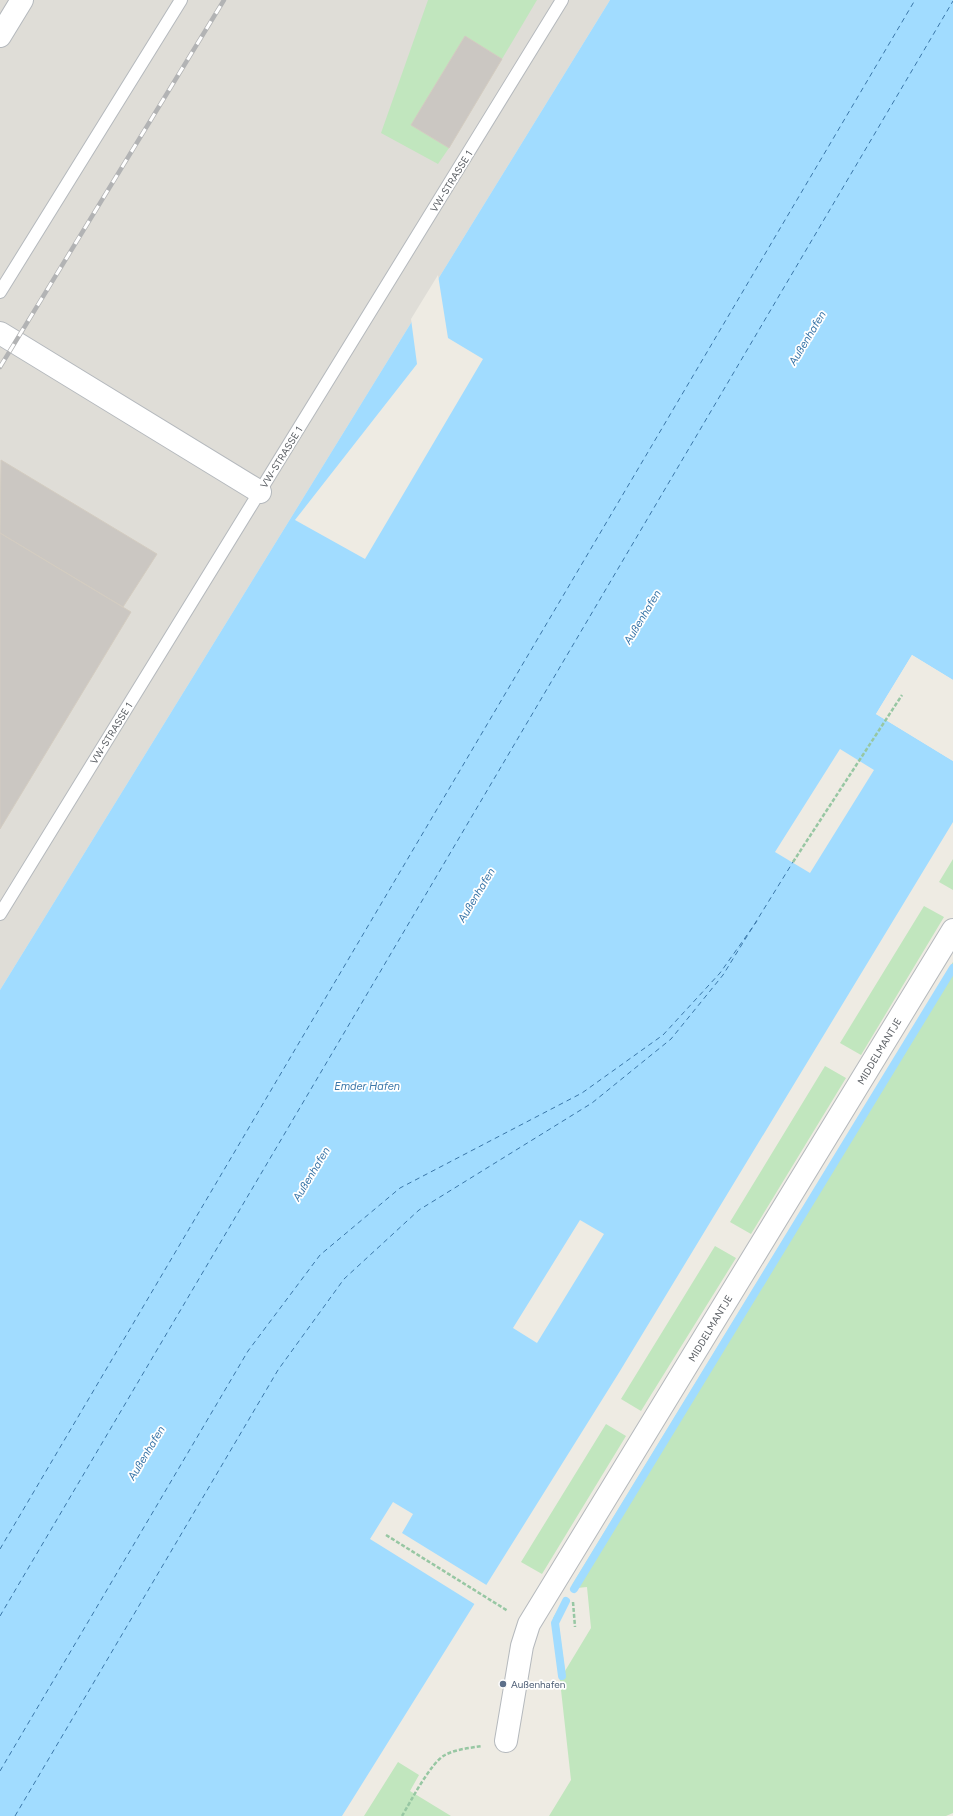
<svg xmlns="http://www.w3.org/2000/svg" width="953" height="1816" font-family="Figtree,sans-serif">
	<rect width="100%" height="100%" fill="#eeebe3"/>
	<path fill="#dfddd7" d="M 0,0 L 610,0 L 0,990 Z"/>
	<path fill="#c1e6be" d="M 428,0 L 537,0 L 502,59 L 465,37 L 412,125 L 449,148 L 438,164 L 381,133 Z
		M 953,859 L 953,890 L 939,882 Z
		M 924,906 L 944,917 L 861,1055 L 840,1043 Z
		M 953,962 L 953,1813 L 946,1816 L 549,1816 L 571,1780 L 553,1618 L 564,1600 L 568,1603 L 558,1620 L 565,1671 L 591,1628 L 587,1587 L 577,1588 L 572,1585 Z
		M 825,1066 L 846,1078 L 751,1234 L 730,1222 Z
		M 715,1246 L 736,1258 L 641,1411 L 621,1399 Z
		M 606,1424 L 626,1436 L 542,1574 L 521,1562 Z
		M 398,1762 L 419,1775 L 410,1791 L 451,1816 L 364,1816 Z"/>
	<path fill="#a1dcff" d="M 610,0 L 953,0 L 953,680 L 912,655 L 876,714 L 953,761 L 953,822 L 620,1371 L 342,1816 L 0,1816 L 0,990 Z"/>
	<path fill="#eeebe3" d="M 438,275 L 448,338 L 483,359 L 365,559 L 295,520 L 417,364 L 411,319 Z
		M 912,655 L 953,680 L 953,682 L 913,658 L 878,713 L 953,759 L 953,761 L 876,714 Z
		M 840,749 L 874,770 L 810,873 L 775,852 Z
		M 580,1220 L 604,1234 L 537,1343 L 513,1328 Z
		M 393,1502 L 413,1514 L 402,1533 L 488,1586 L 476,1605 L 370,1539 Z"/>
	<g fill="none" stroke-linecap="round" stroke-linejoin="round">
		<path stroke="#a1dcff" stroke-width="8" d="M 574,1589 L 953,968
			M 562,1676 L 555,1623 L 566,1601"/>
		<path stroke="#3b77a9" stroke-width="1" stroke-dasharray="5 4" stroke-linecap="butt" d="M 0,1549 L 915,0
			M 0,1616 L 953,1
			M 0,1771 L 248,1351 L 320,1255 L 400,1188 L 582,1093 L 663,1035 L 720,973 L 757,921
			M 15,1816 L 278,1370 L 344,1279 L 419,1210 L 592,1103 L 671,1039 L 723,975 L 793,862"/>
	</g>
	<path fill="#cbc7c2" stroke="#d3ccc1" d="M 465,36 L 502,59 L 449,148 L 411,125 Z
		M 1,460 L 157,554 L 123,607 L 0,533 Z
		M 0,533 L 131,612 L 0,829 Z"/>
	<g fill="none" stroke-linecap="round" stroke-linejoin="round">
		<defs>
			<path id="service" d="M 0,292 L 181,0
				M 0,914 L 562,0"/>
			<path id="minor" d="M 0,36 L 22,0
				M 0,333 L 260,492
				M 506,1741 L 522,1646 L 529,1624 L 953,930"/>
		</defs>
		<use href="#service" stroke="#b5b9bd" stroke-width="14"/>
		<use href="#minor" stroke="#b5b9bd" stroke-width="24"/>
		<path stroke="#97c7a3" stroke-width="2.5" stroke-dasharray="4 2" stroke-linecap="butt" d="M 793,862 L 902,695
			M 386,1535 L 508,1611
			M 573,1602 L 575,1627
			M 402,1816 C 411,1801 431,1762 445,1755 C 456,1749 470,1748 482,1746"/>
		<use href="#service" stroke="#fff" stroke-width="12"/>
		<use href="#minor" stroke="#fff" stroke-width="22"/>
		<defs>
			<path id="rail" d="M 0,367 L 224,0"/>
		</defs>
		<use href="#rail" stroke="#b2b3b4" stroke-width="4.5"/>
		<use href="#rail" stroke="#fff" stroke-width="3" stroke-dasharray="9" stroke-linecap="butt"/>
	</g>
	<circle fill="#5c6f8a" stroke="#fff" stroke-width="1.5" cx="503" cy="1684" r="4"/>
	<g text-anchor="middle" stroke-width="3.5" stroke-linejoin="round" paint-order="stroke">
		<g font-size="10" fill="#5b5f64" stroke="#fff">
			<text transform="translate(451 181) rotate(-58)" y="4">VW-STRASSE 1</text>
			<text transform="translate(281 457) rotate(-58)" y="4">VW-STRASSE 1</text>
			<text transform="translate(111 733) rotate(-58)" y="4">VW-STRASSE 1</text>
			<text transform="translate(879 1051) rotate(-59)" y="4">MIDDELMANTJE</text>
			<text transform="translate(710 1328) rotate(-59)" y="4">MIDDELMANTJE</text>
		</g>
		<g font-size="10" fill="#4e5e75" stroke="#fff" text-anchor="start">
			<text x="511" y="1688">Außenhafen</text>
		</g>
		<g font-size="11" font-style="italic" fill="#3b77a9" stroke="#fff">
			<text transform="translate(807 338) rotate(-59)" y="4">Außenhafen</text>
			<text transform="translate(642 617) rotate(-59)" y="4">Außenhafen</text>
			<text transform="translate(476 895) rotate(-59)" y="4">Außenhafen</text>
			<text x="367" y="1090">Emder Hafen</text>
			<text transform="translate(311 1174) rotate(-59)" y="4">Außenhafen</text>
			<text transform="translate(146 1453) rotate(-59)" y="4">Außenhafen</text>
		</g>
	</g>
</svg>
